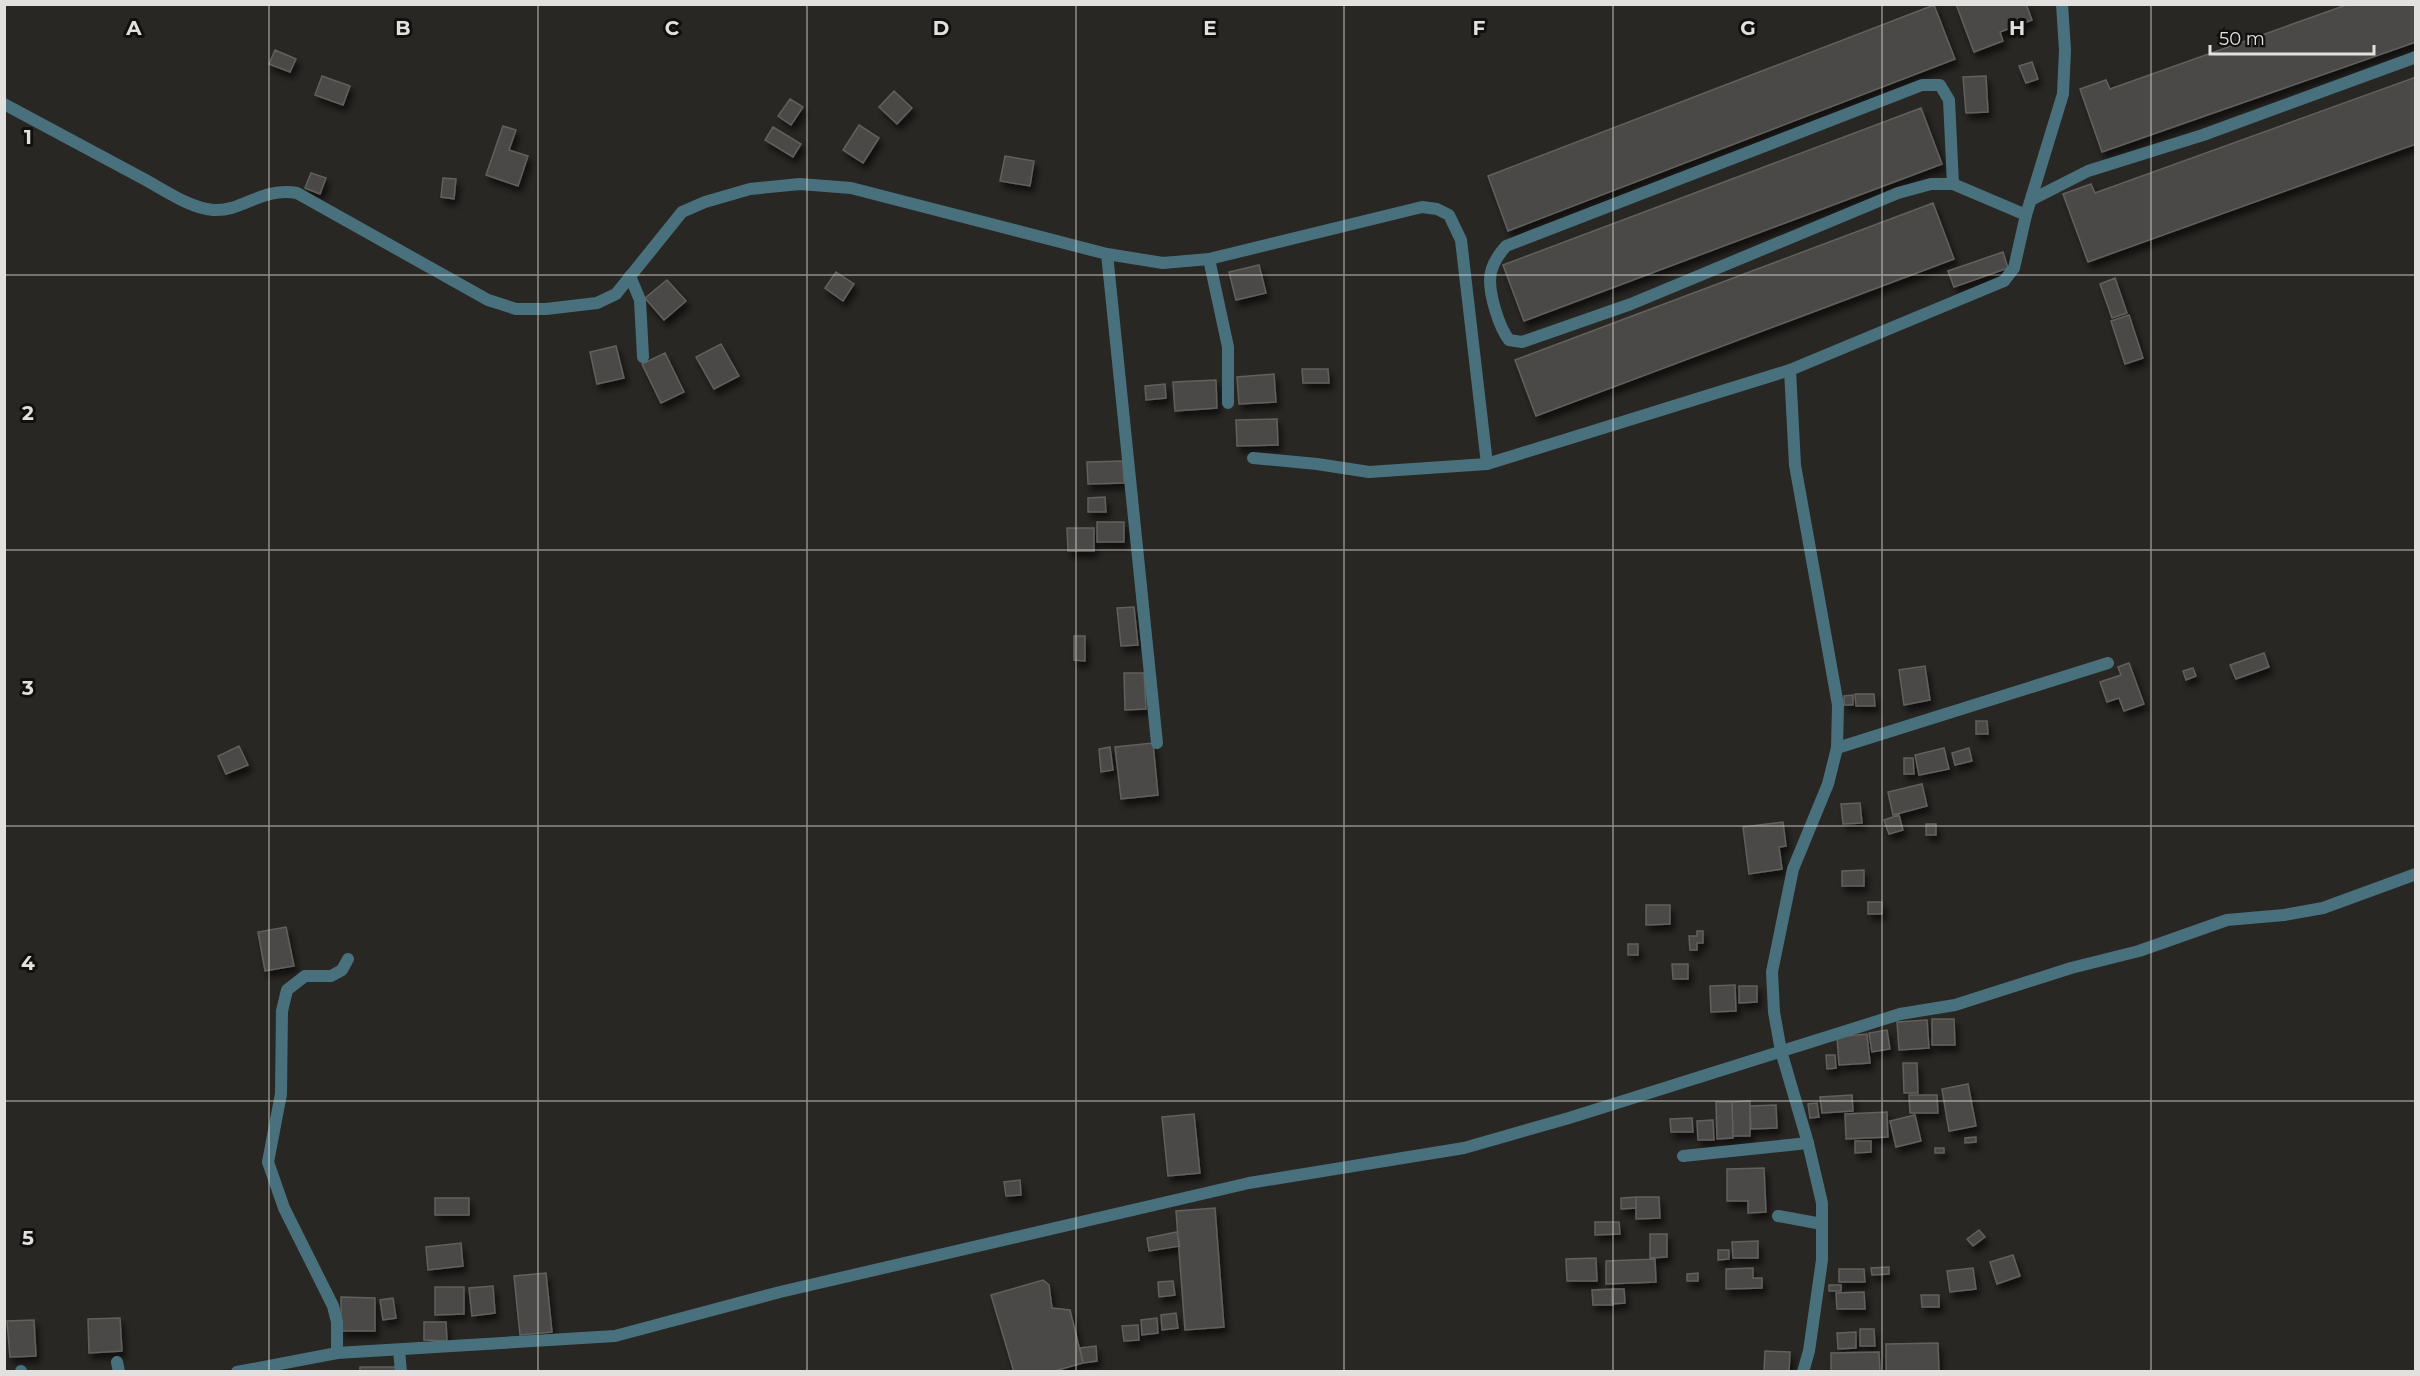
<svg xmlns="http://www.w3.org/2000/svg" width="2420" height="1376" font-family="Montserrat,sans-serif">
	<defs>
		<filter id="shadow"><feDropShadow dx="3.5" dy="6" stdDeviation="3" flood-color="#0009"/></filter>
	</defs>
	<rect width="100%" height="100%" fill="#292724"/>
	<path fill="#4b4946" stroke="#62605c" stroke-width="1.5" filter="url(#shadow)" d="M 1956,4 L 2026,4 L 2032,20 L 2000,32 L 2003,41 L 1974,52 Z
		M 2349,4 L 2416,4 L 2416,42 L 2102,152 L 2080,89 L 2106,80 L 2110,89 Z
		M 1934,5 L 1955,59 L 1508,231 L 1488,176 Z
		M 275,50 L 296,59 L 290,72 L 269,64 Z
		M 2032,62 L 2038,79 L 2026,83 L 2019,66 Z
		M 322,76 L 350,86 L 343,105 L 315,95 Z
		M 1986,76 L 1988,112 L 1966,113 L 1963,77 Z
		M 2416,77 L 2416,144 L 2088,262 L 2063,194 L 2091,184 L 2095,193 Z
		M 894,91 L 912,108 L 897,124 L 879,107 Z
		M 790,99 L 803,107 L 791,125 L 778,116 Z
		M 1921,108 L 1942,164 L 1524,321 L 1503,265 Z
		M 859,125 L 879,138 L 863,163 L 843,150 Z
		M 503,126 L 516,130 L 509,150 L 528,156 L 518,186 L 486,175 Z
		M 773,127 L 801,144 L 793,157 L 765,140 Z
		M 1005,156 L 1034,161 L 1030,186 L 1000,181 Z
		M 311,173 L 326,178 L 320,194 L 305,188 Z
		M 443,178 L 456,179 L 454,199 L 441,197 Z
		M 1933,203 L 1954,259 L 1536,416 L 1515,360 Z
		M 2003,252 L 2008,268 L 1954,287 L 1948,271 Z
		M 1259,265 L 1266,293 L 1236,300 L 1229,272 Z
		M 836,272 L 854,284 L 843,301 L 825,288 Z
		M 2115,278 L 2127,313 L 2112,318 L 2100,284 Z
		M 667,280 L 686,301 L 664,320 L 645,298 Z
		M 2129,315 L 2143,358 L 2125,364 L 2111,321 Z
		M 721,344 L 739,376 L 714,389 L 696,357 Z
		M 616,346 L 624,378 L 597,384 L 590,352 Z
		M 665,353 L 684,392 L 661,403 L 642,364 Z
		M 1302,369 L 1328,369 L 1329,383 L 1303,383 Z
		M 1274,374 L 1276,402 L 1239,404 L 1237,377 Z
		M 1216,380 L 1217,408 L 1175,411 L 1173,382 Z
		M 1165,384 L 1166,398 L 1146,400 L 1145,386 Z
		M 1277,419 L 1278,445 L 1237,446 L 1236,420 Z
		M 1123,461 L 1124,483 L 1088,484 L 1087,462 Z
		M 1105,497 L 1106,512 L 1088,512 L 1088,498 Z
		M 1097,522 L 1124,522 L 1124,542 L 1097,542 Z
		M 1067,528 L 1094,528 L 1094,551 L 1068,551 Z
		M 1134,607 L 1138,645 L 1121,646 L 1117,608 Z
		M 1074,636 L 1085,636 L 1085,661 L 1074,660 Z
		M 2264,653 L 2269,667 L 2236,679 L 2230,665 Z
		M 2129,663 L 2144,704 L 2124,711 L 2119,698 L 2107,702 L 2100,682 L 2121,675 L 2118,667 Z
		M 1925,666 L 1930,700 L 1904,705 L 1899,670 Z
		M 2193,668 L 2196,676 L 2186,680 L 2183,671 Z
		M 1124,673 L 1144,673 L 1146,709 L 1125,710 Z
		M 1855,694 L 1874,694 L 1875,706 L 1856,706 Z
		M 1853,695 L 1853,705 L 1844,705 L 1844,696 Z
		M 1976,721 L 1987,721 L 1988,734 L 1976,734 Z
		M 1153,743 L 1158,795 L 1121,799 L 1115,747 Z
		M 239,746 L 248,765 L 226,774 L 218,756 Z
		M 1110,747 L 1113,770 L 1101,772 L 1099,749 Z
		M 1944,748 L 1949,769 L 1919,775 L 1915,755 Z
		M 1969,748 L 1972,761 L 1955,765 L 1952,753 Z
		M 1904,758 L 1913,758 L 1914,774 L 1904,774 Z
		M 1922,784 L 1927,806 L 1893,815 L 1888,792 Z
		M 1860,803 L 1862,823 L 1843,824 L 1841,804 Z
		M 1899,815 L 1903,830 L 1889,834 L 1884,820 Z
		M 1783,822 L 1786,846 L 1779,847 L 1782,869 L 1749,874 L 1743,827 Z
		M 1926,824 L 1936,824 L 1936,835 L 1926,835 Z
		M 1864,870 L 1864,886 L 1842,886 L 1842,871 Z
		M 1868,902 L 1882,902 L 1882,914 L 1868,914 Z
		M 1646,905 L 1670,905 L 1670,924 L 1646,925 Z
		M 286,927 L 294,966 L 265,971 L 258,932 Z
		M 1697,931 L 1703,931 L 1703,943 L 1697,943 L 1697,950 L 1690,950 L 1689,936 L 1697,936 Z
		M 1628,944 L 1638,944 L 1638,955 L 1628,955 Z
		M 1672,964 L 1688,964 L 1688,979 L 1673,979 Z
		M 1735,985 L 1736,1011 L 1711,1012 L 1710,986 Z
		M 1739,986 L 1757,986 L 1757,1002 L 1739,1003 Z
		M 1932,1019 L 1954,1019 L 1955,1045 L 1932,1045 Z
		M 1927,1020 L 1929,1048 L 1899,1050 L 1897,1022 Z
		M 1887,1030 L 1890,1049 L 1872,1052 L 1869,1033 Z
		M 1867,1034 L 1870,1063 L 1839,1065 L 1837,1037 Z
		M 1826,1055 L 1835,1055 L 1836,1068 L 1827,1069 Z
		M 1903,1063 L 1917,1063 L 1918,1093 L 1904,1093 Z
		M 1968,1084 L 1976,1126 L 1949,1131 L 1942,1089 Z
		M 1852,1095 L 1853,1111 L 1822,1113 L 1820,1097 Z
		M 1909,1095 L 1937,1095 L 1938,1113 L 1910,1113 Z
		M 1750,1101 L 1750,1136 L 1733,1136 L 1732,1102 Z
		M 1716,1102 L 1732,1102 L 1733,1138 L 1717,1139 Z
		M 1817,1103 L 1819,1117 L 1810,1118 L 1808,1104 Z
		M 1776,1105 L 1777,1128 L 1751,1129 L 1750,1106 Z
		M 1887,1112 L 1888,1137 L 1846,1139 L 1845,1114 Z
		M 1194,1114 L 1200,1173 L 1168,1176 L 1162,1117 Z
		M 1915,1115 L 1921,1141 L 1896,1147 L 1890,1121 Z
		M 1692,1118 L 1693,1132 L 1671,1132 L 1670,1119 Z
		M 1713,1120 L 1714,1140 L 1698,1140 L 1697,1121 Z
		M 1976,1137 L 1976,1142 L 1965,1143 L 1965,1138 Z
		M 1855,1141 L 1871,1141 L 1871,1152 L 1855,1153 Z
		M 1935,1148 L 1944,1148 L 1944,1153 L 1935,1153 Z
		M 1764,1168 L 1766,1212 L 1748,1213 L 1748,1201 L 1727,1201 L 1727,1169 Z
		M 1020,1180 L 1021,1195 L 1006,1196 L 1004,1182 Z
		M 1636,1197 L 1636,1208 L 1621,1209 L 1621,1198 Z
		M 1636,1197 L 1659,1197 L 1660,1218 L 1636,1219 Z
		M 435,1198 L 469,1198 L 469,1215 L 435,1215 Z
		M 1215,1208 L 1224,1327 L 1185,1330 L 1176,1211 Z
		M 1595,1222 L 1619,1222 L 1620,1234 L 1595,1235 Z
		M 1979,1230 L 1985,1237 L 1973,1246 L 1967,1239 Z
		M 1177,1232 L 1180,1246 L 1149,1251 L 1147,1238 Z
		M 1650,1234 L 1667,1234 L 1667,1257 L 1650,1258 Z
		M 1758,1241 L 1758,1258 L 1733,1258 L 1732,1242 Z
		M 461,1243 L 463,1266 L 428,1270 L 426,1247 Z
		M 1718,1250 L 1729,1250 L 1729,1259 L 1718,1260 Z
		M 2013,1255 L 2020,1276 L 1997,1284 L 1990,1262 Z
		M 1596,1258 L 1597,1281 L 1567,1281 L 1566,1259 Z
		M 1655,1259 L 1656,1282 L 1606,1284 L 1606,1261 Z
		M 1889,1267 L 1889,1274 L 1872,1275 L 1871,1268 Z
		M 1753,1268 L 1753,1278 L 1762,1278 L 1762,1288 L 1726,1289 L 1726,1269 Z
		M 1973,1268 L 1976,1289 L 1950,1292 L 1947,1271 Z
		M 1839,1269 L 1864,1269 L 1865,1282 L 1839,1282 Z
		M 546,1273 L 552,1332 L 520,1335 L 514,1276 Z
		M 1698,1273 L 1698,1281 L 1687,1281 L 1687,1274 Z
		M 1043,1280 L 1049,1285 L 1052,1308 L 1070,1310 L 1083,1363 L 1051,1372 L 1014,1372 L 991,1295 Z
		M 1173,1281 L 1175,1295 L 1159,1297 L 1158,1282 Z
		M 1829,1285 L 1841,1285 L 1841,1291 L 1829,1291 Z
		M 493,1286 L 495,1313 L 472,1316 L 469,1288 Z
		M 435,1287 L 464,1287 L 464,1314 L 435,1315 Z
		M 1612,1289 L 1624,1289 L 1625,1303 L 1612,1304 Z
		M 1612,1289 L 1613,1305 L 1593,1305 L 1592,1290 Z
		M 1864,1292 L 1865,1309 L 1837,1309 L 1836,1293 Z
		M 1921,1295 L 1939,1295 L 1939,1307 L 1922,1307 Z
		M 341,1297 L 375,1298 L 375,1331 L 341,1331 Z
		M 393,1298 L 396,1318 L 383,1320 L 380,1300 Z
		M 1176,1313 L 1178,1328 L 1162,1330 L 1161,1315 Z
		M 120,1318 L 122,1351 L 89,1353 L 88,1319 Z
		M 1157,1318 L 1158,1333 L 1142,1335 L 1141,1320 Z
		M 34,1320 L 36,1356 L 10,1357 L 7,1321 Z
		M 424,1322 L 446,1322 L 447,1341 L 424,1340 Z
		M 1138,1325 L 1139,1340 L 1124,1341 L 1122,1326 Z
		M 1860,1329 L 1874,1329 L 1875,1346 L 1860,1346 Z
		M 1856,1332 L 1856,1348 L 1838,1349 L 1837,1333 Z
		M 1938,1343 L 1939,1372 L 1886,1372 L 1886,1344 Z
		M 1096,1346 L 1097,1361 L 1083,1363 L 1080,1348 Z
		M 1765,1351 L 1790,1352 L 1789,1372 L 1764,1372 Z
		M 1879,1352 L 1880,1372 L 1831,1372 L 1831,1353 Z
		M 360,1367 L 398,1367 L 398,1372 L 360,1372 Z"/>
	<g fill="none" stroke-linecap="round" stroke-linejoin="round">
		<path stroke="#49717d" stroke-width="12" d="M 1953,184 L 1949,100 L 1940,85 L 1922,85 L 1506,246 C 1498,255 1490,267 1490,280 C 1490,297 1499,327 1509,340 L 1522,342 L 1631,304 L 1898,193 L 1931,184 L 1953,184 L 2026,215
			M 2031,200 L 2088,171 L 2203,135 L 2416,57
			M 630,276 L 640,300 L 643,357
			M 1778,1216 L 1822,1224
			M 399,1350 L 401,1372
			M 117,1362 L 119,1372
			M 21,1371 L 21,1372"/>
		<path stroke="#49717d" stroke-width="12" d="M 4,104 C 50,129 96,153 142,178 C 163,189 189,208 213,210 C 243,212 260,187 297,193 L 488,300 L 516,309 L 546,309 L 597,303 L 616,294 L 682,212 L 705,202 L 750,189 L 800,184 L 851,188 L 1107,254 L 1163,263 L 1209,259 L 1422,207 L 1437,209 L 1449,215 L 1461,240 L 1487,464 L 1790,370
			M 1107,254 L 1157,743
			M 1209,259 L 1228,347 L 1228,403
			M 1253,458 L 1317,464 L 1369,472 L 1487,464
			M 1837,748 L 2108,663
			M 1683,1156 L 1808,1143
			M 337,1353 L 337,1322 L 333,1306 L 284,1208 L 268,1162 L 281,1094 L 282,1011 L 287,990 L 305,976 L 331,976 L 342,970 L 348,959
			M 237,1372 L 337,1353 L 615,1336 L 780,1292 L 1249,1183 L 1464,1148 L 1569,1118 L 1900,1014 L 1955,1005 L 2071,968 L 2139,951 L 2227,920 L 2284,915 L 2323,908 L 2416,874"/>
		<path stroke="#49717d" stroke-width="12" d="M 1803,1372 L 1809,1351 L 1822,1260 L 1822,1203 L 1808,1143 L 1781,1051 L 1774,1012 L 1772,972 L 1793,869 L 1828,784 L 1837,748 L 1838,705 L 1795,465 L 1790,370 L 2004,281 L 2014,268 L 2026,215 L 2063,94 L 2065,50 L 2062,4"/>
	</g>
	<path fill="none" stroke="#e2e1df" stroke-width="1.5" stroke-opacity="0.55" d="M 269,4 L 269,1372M 538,4 L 538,1372M 807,4 L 807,1372M 1076,4 L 1076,1372M 1344,4 L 1344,1372M 1613,4 L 1613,1372M 1882,4 L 1882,1372M 2151,4 L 2151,1372M 4,275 L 2416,275M 4,550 L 2416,550M 4,826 L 2416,826M 4,1101 L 2416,1101"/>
	<g font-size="20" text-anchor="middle" font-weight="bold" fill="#e2e1df" stroke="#11100f" stroke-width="6" stroke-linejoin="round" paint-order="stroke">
		<text x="134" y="35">A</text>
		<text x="403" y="35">B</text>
		<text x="672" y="35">C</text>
		<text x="941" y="35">D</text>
		<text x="1210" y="35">E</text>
		<text x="1479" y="35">F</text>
		<text x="1748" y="35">G</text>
		<text x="2017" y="35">H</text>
		<text x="28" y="144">1</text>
		<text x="28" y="420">2</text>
		<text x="28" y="695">3</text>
		<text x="28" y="970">4</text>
		<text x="28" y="1245">5</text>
	</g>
	<rect width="2420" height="1376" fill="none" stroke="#e2e1df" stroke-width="12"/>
	<path d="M2210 45v9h164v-9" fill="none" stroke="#e2e1df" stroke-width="3"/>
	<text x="2219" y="45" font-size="18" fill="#e2e1df" stroke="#11100f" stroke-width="4.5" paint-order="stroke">50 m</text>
</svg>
